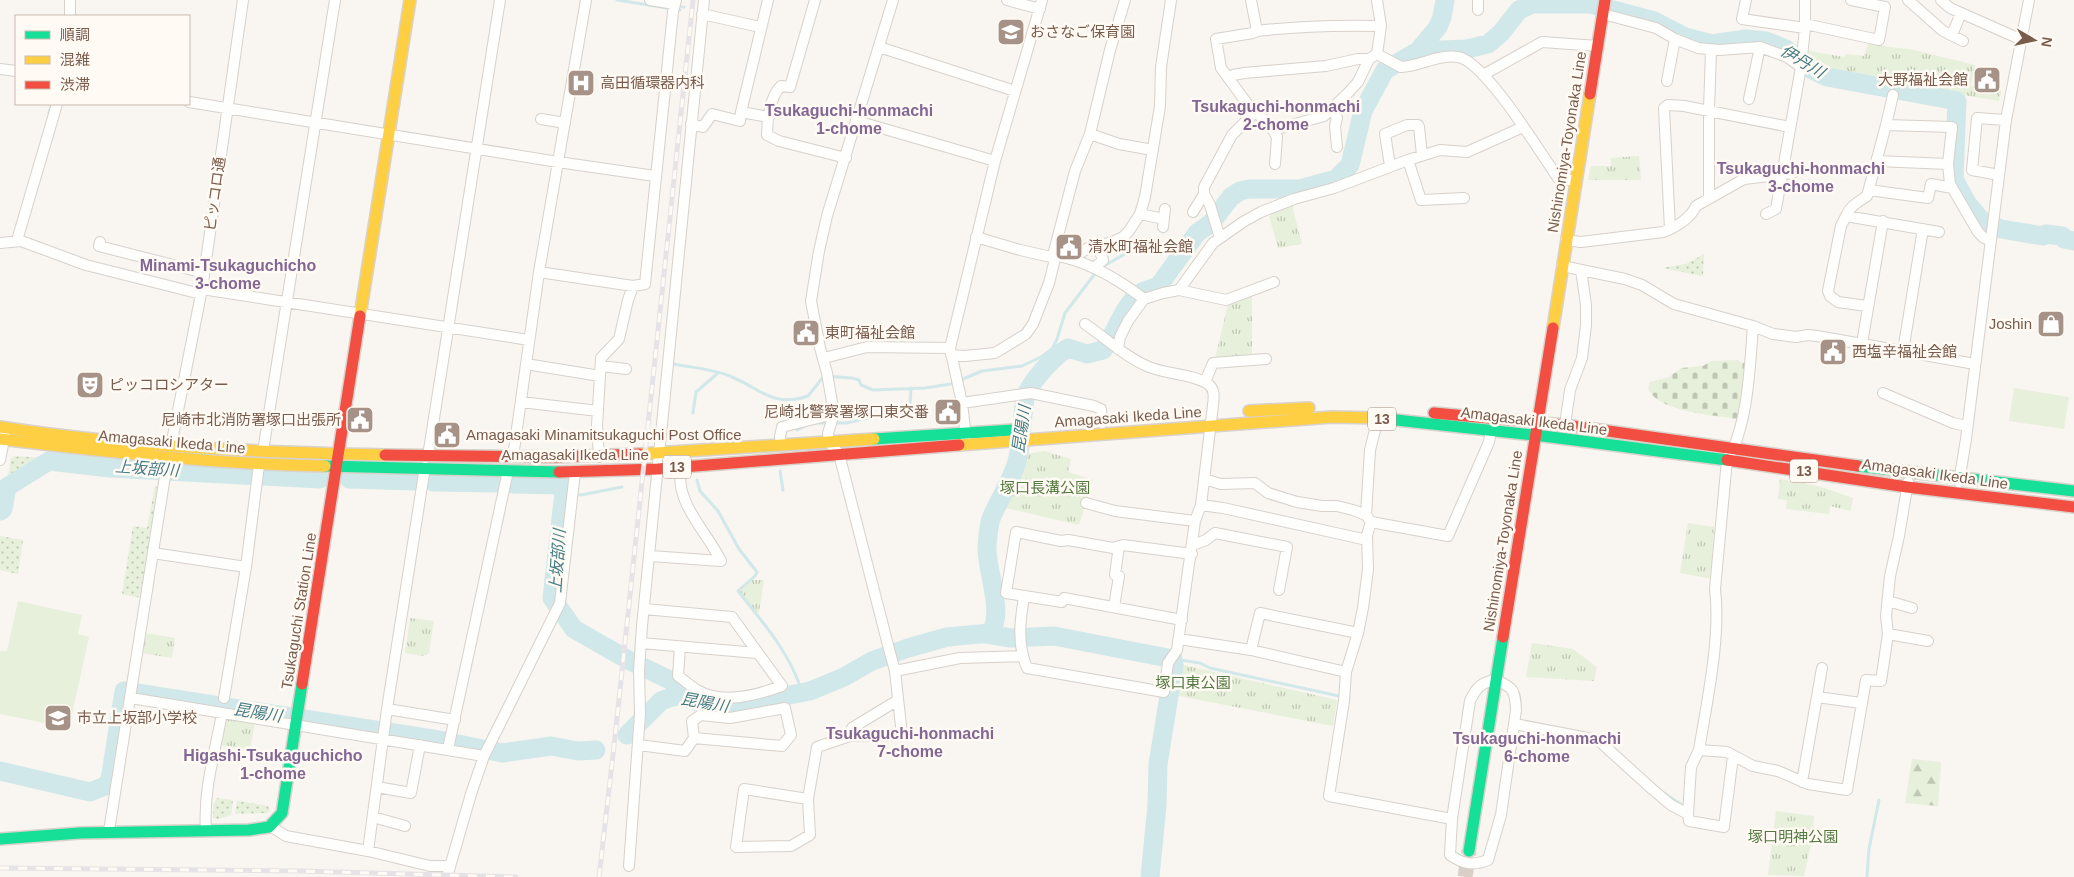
<svg xmlns="http://www.w3.org/2000/svg" width="2074" height="877" font-family="Helvetica,'Noto Sans JP',sans-serif">
	<defs>
		<pattern id="grass-tufts" width="24" height="20" patternUnits="userSpaceOnUse" patternTransform="scale(1.25)"><rect width="24" height="20" fill="#e7f0db"/><path d="M3 7l-1-3M5 7V3M7 7l1-3M15 17l-1-3M17 17v-4M19 17l1-3" fill="none" stroke="#c0c6b4"/></pattern>
		<pattern id="forest-firs" width="22" height="20" patternUnits="userSpaceOnUse" patternTransform="scale(1.25)"><rect width="22" height="20" fill="#e7f0db"/><path d="M5 1l3.5 6h-7zM16 11l3.5 6h-7z" fill="#c0c6b4"/></pattern>
		<pattern id="cemetery-stones" width="16" height="16" patternUnits="userSpaceOnUse" patternTransform="scale(1.25)"><rect width="16" height="16" fill="#e7f0db"/><path d="M2 7V4a2 2 0 0 1 4 0v3zM10 15v-3a2 2 0 0 1 4 0v3z" fill="#c0c6b4"/></pattern>
		<pattern id="garden-dots" width="8" height="8" patternUnits="userSpaceOnUse" patternTransform="scale(1.25)"><rect width="8" height="8" fill="#e7f0db"/><path d="M2 2h.1M6 6h.1" fill="none" stroke="#c0c6b4" stroke-width="1.8" stroke-linecap="round"/></pattern>
	</defs>
	<rect width="100%" height="100%" fill="#f9f5f0"/>
	<path fill="url(#grass-tufts)" d="M 1868,44 L 1914,50 L 1975,65 L 1971,86 L 2001,91 L 1999,101 L 1855,77 L 1818,69 L 1808,62 L 1809,51 L 1844,57 L 1846,54 L 1864,56 Z
		M 1639,156 L 1641,180 L 1588,180 L 1591,166 L 1611,166 L 1611,158 Z
		M 1292,205 L 1302,244 L 1278,248 L 1269,216 Z
		M 1252,294 L 1252,356 L 1215,359 L 1228,304 Z
		M 1045,451 L 1071,459 L 1068,472 L 1093,480 L 1079,525 L 1006,508 L 1026,454 Z
		M 1780,479 L 1818,486 L 1853,498 L 1851,511 L 1830,506 L 1829,514 L 1786,509 L 1787,500 L 1778,499 Z
		M 1688,523 L 1714,527 L 1711,579 L 1680,573 Z
		M 752,580 L 764,580 L 759,612 L 755,612 L 739,591 Z
		M 410,618 L 434,621 L 429,653 L 422,656 L 405,653 Z
		M 145,633 L 175,638 L 172,658 L 141,653 Z
		M 1532,643 L 1573,649 L 1597,667 L 1594,681 L 1526,677 Z
		M 1179,664 L 1337,700 L 1333,726 L 1174,695 Z
		M 228,717 L 255,722 L 250,750 L 219,745 L 223,721 Z
		M 1776,811 L 1814,816 L 1812,840 L 1804,876 L 1768,875 Z"/>
	<path fill="url(#forest-firs)" d="M 1912,759 L 1941,762 L 1938,806 L 1905,803 Z"/>
	<path fill="url(#cemetery-stones)" d="M 1739,360 L 1740,362 L 1747,363 L 1737,419 C 1713,415 1659,412 1648,389 L 1650,382 L 1669,377 L 1681,368 L 1703,366 L 1711,361 Z"/>
	<path fill="url(#garden-dots)" d="M 1704,254 L 1703,276 L 1662,268 L 1686,264 Z
		M 15,456 L 42,458 L 7,481 L 11,458 Z
		M 155,486 L 160,487 L 141,598 L 122,594 L 133,526 L 147,528 Z
		M 0,536 L 23,540 L 18,574 L 0,570 Z
		M 217,798 L 233,800 L 231,815 L 218,819 L 213,818 L 213,805 Z
		M 237,801 L 268,806 L 270,810 L 267,813 L 235,814 Z"/>
	<path fill="#e7f0db" d="M 2014,388 L 2069,397 L 2064,429 L 2009,421 Z
		M 18,601 L 82,615 L 78,634 L 89,637 L 69,728 L 0,714 L 0,651 L 7,651 Z"/>
	<g fill="none" stroke-linecap="round" stroke-linejoin="round">
		<path stroke="#d0e8ea" stroke-width="3" d="M 617,0 L 680,10
			M 682,7 L 684,7
			M 49,113 L 52,104
			M 1104,266 L 1130,251 L 1145,247 L 1186,249
			M 674,364 C 693,368 715,369 732,377 C 761,389 773,408 808,396 L 824,376 L 852,378 L 859,380 L 861,385 L 873,390 L 925,388 L 951,384 L 982,371 L 1022,366 L 1041,357 L 1052,349 L 1057,339 L 1065,313 L 1097,271
			M 693,413 L 696,392 L 718,373
			M 816,423 L 846,423 L 907,409 L 910,405 L 911,388
			M 797,430 L 803,427
			M 780,471 L 783,490
			M 697,480 L 700,491 L 718,511 L 739,549 L 757,572 L 755,576 L 738,591 C 761,620 788,651 800,686
			M 564,492 L 581,495 L 622,487
			M 1174,659 L 1200,663 L 1210,668 L 1339,696
			M 1612,747 L 1622,756
			M 1664,793 L 1682,805
			M 1867,876 L 1869,849 L 1879,800"/>
		<path stroke="#d0e8ea" stroke-width="19" d="M 1418,51 L 1467,49 L 1488,44 L 1501,33 L 1519,10 L 1532,4 L 1591,4 L 1654,21 L 1685,37 L 1712,44 L 1746,39 L 1766,41 L 1786,49 L 1810,69 L 1827,77 L 1957,101 L 1954,179 L 1967,203 L 1982,221 L 2001,229 L 2043,236 L 2046,234 L 2062,236 L 2064,239 L 2074,241
			M 349,479 L 414,481
			M 433,482 L 498,483
			M 513,484 L 560,485 L 563,488 L 564,492 L 552,598 L 574,629 L 630,661 L 670,680 L 693,699
			M 0,511 L 3,509 L 7,487 L 49,461 L 110,468 L 320,479
			M 986,634 L 1011,638 L 1054,636 L 1173,659 L 1174,665 L 1158,764 L 1157,805 L 1150,877
			M 627,735 L 661,701 L 677,695 L 707,705 L 737,708 L 754,702 L 810,691 L 844,677 L 872,661 L 908,648 L 947,637 L 990,633 C 1005,613 986,570 987,547 C 988,537 988,525 992,516 C 1001,496 1015,475 1019,453 C 1022,439 1022,403 1027,393 C 1034,378 1054,356 1068,348 L 1087,354 L 1103,350 C 1116,333 1122,308 1139,294 C 1145,289 1154,290 1160,284 L 1197,233 L 1211,223 L 1231,197 L 1240,191 L 1249,189 L 1300,189 L 1336,179 L 1350,165 L 1363,111 L 1385,70 L 1418,51 L 1438,27 L 1442,17 L 1445,0
			M 0,771 L 90,792 L 105,786 L 110,780 L 124,691 L 439,740 L 502,753 L 551,746 L 578,751 L 596,750"/>
		<path stroke="#d9cfc7" stroke-width="15" stroke-dasharray="15 8" stroke-linecap="butt" d="M 1465,877 L 1469,851"/>
		<defs>
			<path id="street" d="M 650,0 L 674,4
				M 815,0 L 790,87 L 781,86 C 770,96 767,121 767,135 L 779,141 L 846,158
				M 1007,0 L 1040,9
				M 1251,0 L 1257,31
				M 1377,0 L 1381,26 L 1377,54 L 1401,67 C 1421,66 1438,54 1458,57 C 1485,61 1541,154 1558,178 L 1576,181
				M 1746,0 L 1742,19 L 1805,28 L 1805,0
				M 1908,0 L 1943,31 L 1963,41
				M 1941,0 L 1950,8 L 2022,40
				M 1478,10 L 1478,0
				M 702,14 L 760,27
				M 1603,14 L 1656,28 L 1675,39 L 1698,48 L 1719,50 L 1760,47 L 1787,57 L 1801,67 L 1776,209 L 1766,214
				M 70,16 L 70,0
				M 1805,24 L 1879,40 L 1885,7 L 1851,0
				M 1952,35 L 1961,13
				M 879,47 L 1015,91
				M 1377,54 L 1369,59 L 1358,82 L 1348,93 L 1324,116 L 1273,130 L 1259,115 L 1254,113 L 1221,68 L 1216,39 L 1253,33 L 1257,31 C 1299,26 1340,25 1381,26
				M 1801,67 L 1805,28
				M 0,69 L 16,71
				M 1483,75 L 1542,42 L 1598,46
				M 1228,78 L 1233,75 L 1244,73 L 1326,66 L 1358,59 L 1369,59
				M 1667,81 L 1675,39
				M 1749,99 L 1760,47
				M 189,102 L 558,162 L 655,176
				M 1332,109 L 1337,118 L 1335,126 L 1337,147
				M 741,112 L 768,0
				M 541,119 L 565,123
				M 857,121 L 995,161
				M 691,124 L 703,127 L 712,114 L 740,121 L 741,112 L 769,117
				M 1886,125 L 1893,95
				M 1273,130 L 1277,137 L 1275,164
				M 1090,134 L 1119,144 L 1153,150
				M 1408,160 L 1421,200 L 1464,198
				M 1877,161 L 1948,164
				M 1390,166 L 1385,134 L 1407,125 L 1418,125 L 1419,127 L 1422,155
				M 1999,175 L 1972,170 L 1977,118 L 2006,120
				M 1869,190 L 1928,198 L 1931,184 L 1952,188
				M 1709,198 L 1709,110 L 1711,50
				M 1193,212 L 1204,194
				M 1140,214 L 1164,219
				M 1846,216 C 1851,205 1857,203 1867,196 L 1886,125 L 1952,127 L 1948,164 L 1950,184 L 1978,232 L 1984,238 L 1991,241
				M 1163,227 L 1165,209
				M 1670,229 L 1664,108 L 1668,105 L 1684,106 L 1790,127
				M 976,237 L 1020,250 L 1051,257 L 1053,255 C 1086,260 1118,279 1144,299
				M 1220,238 L 1210,205 L 1204,194 L 1204,187 L 1232,135 L 1254,113
				M 1566,240 L 1581,242 L 1663,232 C 1675,228 1691,218 1696,206 L 1744,179 L 1793,173
				M 18,241 L 18,237 L 57,104
				M 100,242 L 99,246 L 204,273
				M 0,243 L 21,241 L 86,265 L 201,294
				M 1053,255 L 1075,171 L 1090,134 L 1110,50 L 1125,0
				M 1073,258 L 1088,248 L 1112,242 L 1123,237 L 1129,231 L 1140,214 L 1145,197 L 1160,106 L 1161,67 L 1171,0
				M 1562,266 L 1625,279 L 1642,285 L 1674,304 L 1753,326 L 1773,334 L 1796,337 L 1808,335 L 1817,336 L 1975,364
				M 1094,268 L 1103,260 L 1098,246
				M 539,272 L 633,286 L 645,284 L 673,12 L 676,0
				M 202,289 L 529,340
				M 1179,290 L 1213,243 L 1243,222 L 1261,212 L 1294,199 L 1334,188 L 1408,160 L 1440,150 L 1467,152 L 1523,127
				M 1867,306 L 1838,302 L 1830,296 L 1828,291 L 1841,226 L 1846,216 L 1939,232
				M 1862,343 L 1883,221
				M 1118,349 L 1120,337 L 1128,321 L 1144,299 L 1163,293 L 1179,290 L 1226,300 L 1274,282
				M 1903,351 L 1923,229
				M 951,355 L 965,356 L 995,353 L 1026,334 L 1033,324 L 1049,283 L 1056,255
				M 824,358 L 867,347 L 950,348
				M 526,364 L 600,376
				M 601,366 L 626,369
				M 1205,382 L 1213,363 L 1266,359
				M 1883,393 L 1953,423 L 1967,426
				M 521,402 L 598,411
				M 962,403 L 1031,393 L 1094,406 L 1101,409 L 1102,423
				M 1565,425 L 1570,390 L 1582,358 L 1586,325 L 1586,305 L 1581,270
				M 966,437 L 962,403 L 950,348 L 995,161 L 1042,0
				M 781,445 L 780,437 L 782,427 L 834,414
				M 171,446 L 202,289 L 243,0
				M 263,451 L 335,0
				M 428,456 L 500,0
				M 513,457 L 539,272 L 586,0
				M 599,457 L 597,426 L 601,358 L 619,339 L 628,300 L 633,286
				M 0,460 L 5,434
				M 1204,479 L 1221,484 L 1255,483 L 1268,493 L 1297,502 L 1322,506 L 1337,506 L 1353,510 L 1366,515 L 1371,522 L 1367,535 L 1368,569 L 1363,608 L 1358,633 L 1346,672 L 1344,701 L 1329,796 L 1452,819
				M 1959,482 L 1966,439 L 2006,120 L 2029,0
				M 1086,503 L 1115,511 L 1195,521
				M 1201,505 L 1223,508 L 1367,540
				M 1366,515 L 1370,450 L 1378,418
				M 1371,522 L 1448,536 L 1489,442 L 1491,431
				M 1193,545 L 1206,540 L 1215,533 L 1287,547 L 1279,590
				M 153,553 L 246,567
				M 650,556 L 721,561 C 706,530 674,503 681,466
				M 1024,597 C 1020,621 1017,644 1027,668 L 1164,692 L 1168,663 L 1177,650 L 1195,521 L 1201,505 L 1213,405 C 1214,397 1215,389 1208,384 C 1193,374 1166,374 1149,367 C 1125,357 1106,338 1085,324
				M 1888,601 L 1912,608
				M 1114,607 L 1119,576 L 1115,575 L 1119,546
				M 644,609 L 732,617 L 782,686 C 757,695 722,705 697,690 C 691,686 685,681 678,676 L 680,647
				M 1182,620 L 1064,598 L 1062,602 L 1006,593 L 1016,532 L 1061,541 L 1068,540 L 1113,548 L 1123,545 L 1192,554
				M 1888,634 L 1928,641
				M 1179,639 L 1251,650 L 1346,672
				M 641,643 L 757,653
				M 1251,650 L 1260,613 L 1358,633
				M 895,671 L 960,658 L 1022,656
				M 1496,680 C 1514,688 1515,690 1516,710 L 1501,815 L 1488,860 C 1473,866 1463,864 1450,855 L 1452,819 L 1470,701 C 1476,688 1481,682 1496,680 Z
				M 1817,697 L 1861,703
				M 131,698 L 484,756
				M 224,698 L 246,567 L 259,465
				M 387,709 L 455,720
				M 1515,724 L 1598,740 L 1652,789 L 1671,805 L 1688,814
				M 850,736 L 852,728 L 898,700
				M 639,745 L 685,751 L 694,738 L 692,721 L 701,715 L 730,718 L 785,708 L 791,735 L 782,746 L 694,738
				M 448,749 L 508,471
				M 1699,750 L 1727,752 L 1753,766 L 1778,771 L 1808,784 L 1847,790 L 1866,680 L 1881,681 L 1888,634 L 1886,616 L 1890,576 L 1899,536 L 1908,482
				M 1733,756 L 1724,827 L 1689,821 L 1688,814 L 1691,767 L 1699,750 C 1707,701 1721,637 1715,589 L 1727,460 C 1748,427 1750,365 1753,326
				M 1802,782 L 1822,668
				M 377,787 L 411,793 L 420,745
				M 808,799 L 744,789 L 736,847 L 791,846 L 810,835 L 808,799 L 817,747 L 850,736 L 902,735 L 895,671 L 889,649 L 839,454 L 829,442 L 828,433 L 834,414 L 827,373 L 820,348 L 811,301 L 819,251 L 827,216 L 893,0
				M 373,817 L 405,826
				M 270,826 L 286,836 L 368,851 L 430,866 L 450,866
				M 109,831 L 168,457
				M 206,831 C 203,790 215,753 222,713
				M 368,851 L 387,709 L 425,467
				M 629,866 L 640,714 L 639,670 L 642,626 L 704,0
				M 447,877 L 471,794 L 484,756 L 560,603 L 575,472"/>
			<path id="fast" d="M 1378,418 L 1551,437 L 1727,460
				M 874,439 L 1013,430
				M 325,466 L 559,472
				M 1858,466 L 2074,491
				M 0,839 L 80,833 L 249,830 L 269,827 L 282,813 L 302,684
				M 1469,851 L 1503,637"/>
			<path id="slow" d="M 360,316 L 410,0
				M 1553,328 L 1590,94
				M 1249,411 L 1309,408
				M 0,427 C 127,447 256,452 385,455
				M 0,439 C 108,452 216,464 325,466
				M 959,445 L 1332,417 L 1378,418
				M 640,454 L 874,439"/>
			<path id="jam" d="M 1590,94 L 1605,0
				M 1434,413 L 1565,425 L 1858,466
				M 385,455 L 556,457 L 640,454
				M 1727,460 L 1907,487 L 2074,507
				M 559,472 L 658,469 L 959,445
				M 1503,637 L 1553,328
				M 302,684 L 360,316"/>
		</defs>
		<use href="#street" stroke="#d7d1cb" stroke-width="12"/>
		<use href="#fast" stroke="#d9d2cb" stroke-width="14"/>
		<use href="#slow" stroke="#d9d2cb" stroke-width="14"/>
		<use href="#jam" stroke="#d9d2cb" stroke-width="14"/>
		<use href="#street" stroke="#fefefd" stroke-width="10"/>
		<use href="#fast" stroke="#16e098" stroke-width="11"/>
		<use href="#slow" stroke="#ffcf43" stroke-width="11"/>
		<use href="#jam" stroke="#f24e42" stroke-width="11"/>
		<defs>
			<path id="rail" d="M 0,868 L 300,871 L 516,877
				M 599,877 L 615,737 L 693,0"/>
		</defs>
		<use href="#rail" stroke="#e6e3e7" stroke-width="5"/>
		<use href="#rail" stroke="#fffaf3" stroke-width="3" stroke-dasharray="9" stroke-linecap="butt"/>
	</g>
	<defs>
		<symbol id="school-square" viewBox="-11 -11 22 22"><rect x="-9" y="-9" width="18" height="18" rx="4" fill="#a69286" stroke="#fffaf3"/><path d="M0-5L7-2L0 1L-7-2ZM-4 1L0 2.5L4 1V4Q0 6-4 4Z" fill="#fff"/></symbol>
		<symbol id="civic-square" viewBox="-11 -11 22 22"><rect x="-9" y="-9" width="18" height="18" rx="4" fill="#a69286" stroke="#fffaf3"/><path d="M-.6-6.5H3V-4.5H.6V-3L4-1V1h2V6H-6V1h2V-1L-.6-3ZM-1.2 2.5V6h2.4V2.5Z" fill="#fff"/></symbol>
		<symbol id="hospital-square" viewBox="-11 -11 22 22"><rect x="-9" y="-9" width="18" height="18" rx="4" fill="#a69286" stroke="#fffaf3"/><path d="M-5-5h3v3.5h4V-5h3V5h-3V1.5h-4V5h-3Z" fill="#fff"/></symbol>
		<symbol id="shop-square" viewBox="-11 -11 22 22"><rect x="-9" y="-9" width="18" height="18" rx="4" fill="#a69286" stroke="#fffaf3"/><path d="M-5-2.5h2.3a2.7 3.5 0 0 1 5.4 0H5L5.5 6h-11ZM-1.5-2.5h3a1.5 2.3 0 0 0-3 0Z" fill="#fff"/></symbol>
		<symbol id="theatre-square" viewBox="-11 -11 22 22"><rect x="-9" y="-9" width="18" height="18" rx="4" fill="#a69286" stroke="#fffaf3"/><path d="M-5-5.5Q0-4 5-5.5V0Q5 5 0 6Q-5 5-5 0ZM-3.3-2.5H-1v1.5H-3.3ZM1-2.5H3.3v1.5H1ZM-2.8 1Q0 5.5 2.8 1Z" fill="#fff"/></symbol>
	</defs>
	<g fill-rule="evenodd">
		<use href="#school-square" x="995" y="16" width="32" height="32"/>
		<use href="#civic-square" x="1971" y="64" width="32" height="32"/>
		<use href="#hospital-square" x="565" y="67" width="32" height="32"/>
		<use href="#civic-square" x="1053" y="231" width="32" height="32"/>
		<use href="#shop-square" x="2035" y="308" width="32" height="32"/>
		<use href="#civic-square" x="790" y="317" width="32" height="32"/>
		<use href="#civic-square" x="1817" y="336" width="32" height="32"/>
		<use href="#theatre-square" x="74" y="369" width="32" height="32"/>
		<use href="#civic-square" x="932" y="396" width="32" height="32"/>
		<use href="#civic-square" x="344" y="404" width="32" height="32"/>
		<use href="#civic-square" x="431" y="419" width="32" height="32"/>
		<use href="#school-square" x="42" y="702" width="32" height="32"/>
	</g>
	<g text-anchor="middle" stroke-width="5" stroke-linejoin="round" paint-order="stroke">
		<g fill="#fffaf3" stroke="#a28b7f" stroke-width="1">
			<rect x="1368" y="407.5" width="28" height="23" rx="4"/>
			<rect x="663" y="455.5" width="28" height="23" rx="4"/>
			<rect x="1790" y="459.5" width="28" height="23" rx="4"/>
		</g>
		<g font-size="14" font-weight="bold" fill="#7a5c4d">
			<text x="1382" y="424">13</text>
			<text x="677" y="472">13</text>
			<text x="1804" y="476">13</text>
		</g>
		<g font-size="15" fill="#7a5c4d" stroke="#fffaf3" text-anchor="start">
			<text x="1030" y="37">おさなご保育園</text>
			<text x="1968" y="85" text-anchor="end">大野福祉会館</text>
			<text x="600" y="88">高田循環器内科</text>
			<text x="1088" y="252">清水町福祉会館</text>
			<text x="2032" y="329" text-anchor="end">Joshin</text>
			<text x="825" y="338">東町福祉会館</text>
			<text x="1852" y="357">西塩辛福祉会館</text>
			<text x="109" y="390">ピッコロシアター</text>
			<text x="929" y="417" text-anchor="end">尼崎北警察署塚口東交番</text>
			<text x="341" y="425" text-anchor="end">尼崎市北消防署塚口出張所</text>
			<text x="466" y="440">Amagasaki Minamitsukaguchi Post Office</text>
			<text x="77" y="723">市立上坂部小学校</text>
		</g>
		<g font-size="15" fill="#7a5c4d" stroke="#fffaf3">
			<text transform="translate(1567 142) rotate(-81)" y="5">Nishinomiya-Toyonaka Line</text>
			<text transform="translate(215 194) rotate(-82)" y="5">ピッコロ通</text>
			<text transform="translate(1128 417) rotate(-4)" y="5">Amagasaki Ikeda Line</text>
			<text transform="translate(1534 421) rotate(7)" y="5">Amagasaki Ikeda Line</text>
			<text transform="translate(172 442) rotate(5)" y="5">Amagasaki Ikeda Line</text>
			<text x="575" y="460">Amagasaki Ikeda Line</text>
			<text transform="translate(1935 474) rotate(8)" y="5">Amagasaki Ikeda Line</text>
			<text transform="translate(1503 541) rotate(-81)" y="5">Nishinomiya-Toyonaka Line</text>
			<text transform="translate(299 611) rotate(-81)" y="5">Tsukaguchi Station Line</text>
		</g>
		<g font-size="15" fill="#537a41" stroke="#fffaf3">
			<text x="1045" y="493">塚口長溝公園</text>
			<text x="1193" y="688">塚口東公園</text>
			<text x="1793" y="842">塚口明神公園</text>
		</g>
		<g font-size="16" font-style="italic" fill="#437c86" stroke="#fffaf3">
			<text transform="translate(1803 61) rotate(31)" y="6">伊丹川</text>
			<text transform="translate(1021 429) rotate(-82)" y="6">昆陽川</text>
			<text transform="translate(147 468) rotate(4)" y="6">上坂部川</text>
			<text transform="translate(557 561) rotate(-86)" y="6">上坂部川</text>
			<text transform="translate(705 702) rotate(10)" y="6">昆陽川</text>
			<text transform="translate(258 712) rotate(9)" y="6">昆陽川</text>
		</g>
		<g font-size="16" font-weight="bold" fill="#846695" stroke="#fffaf3">
			<text x="1276" y="112">Tsukaguchi-honmachi<tspan x="1276" dy="18">2-chome</tspan></text>
			<text x="849" y="116">Tsukaguchi-honmachi<tspan x="849" dy="18">1-chome</tspan></text>
			<text x="1801" y="174">Tsukaguchi-honmachi<tspan x="1801" dy="18">3-chome</tspan></text>
			<text x="228" y="271">Minami-Tsukaguchicho<tspan x="228" dy="18">3-chome</tspan></text>
			<text x="910" y="739">Tsukaguchi-honmachi<tspan x="910" dy="18">7-chome</tspan></text>
			<text x="1537" y="744">Tsukaguchi-honmachi<tspan x="1537" dy="18">6-chome</tspan></text>
			<text x="273" y="761">Higashi-Tsukaguchicho<tspan x="273" dy="18">1-chome</tspan></text>
		</g>
	</g>
	<rect x="15" y="15" width="175" height="90" fill="#fffaf3" stroke="#cabbb1"/>
	<rect x="25" y="31" width="25" height="8" fill="#16e098" stroke="#cabbb1"/>
	<text x="60" y="40" font-size="15" fill="#7a5c4d">順調</text>
	<rect x="25" y="56" width="25" height="8" fill="#ffcf43" stroke="#cabbb1"/>
	<text x="60" y="65" font-size="15" fill="#7a5c4d">混雑</text>
	<rect x="25" y="81" width="25" height="8" fill="#f24e42" stroke="#cabbb1"/>
	<text x="60" y="90" font-size="15" fill="#7a5c4d">渋滞</text>
	<g transform="translate(2034 40) rotate(99)" stroke="#fffaf3" stroke-width="4" paint-order="stroke">
	<path d="M0-4L9 19L0 12L-9 19Z" fill="#7a5c4d"/>
	<text y="-8" font-size="14" font-weight="bold" text-anchor="middle" fill="#7a5c4d">N</text>
	</g>
</svg>
